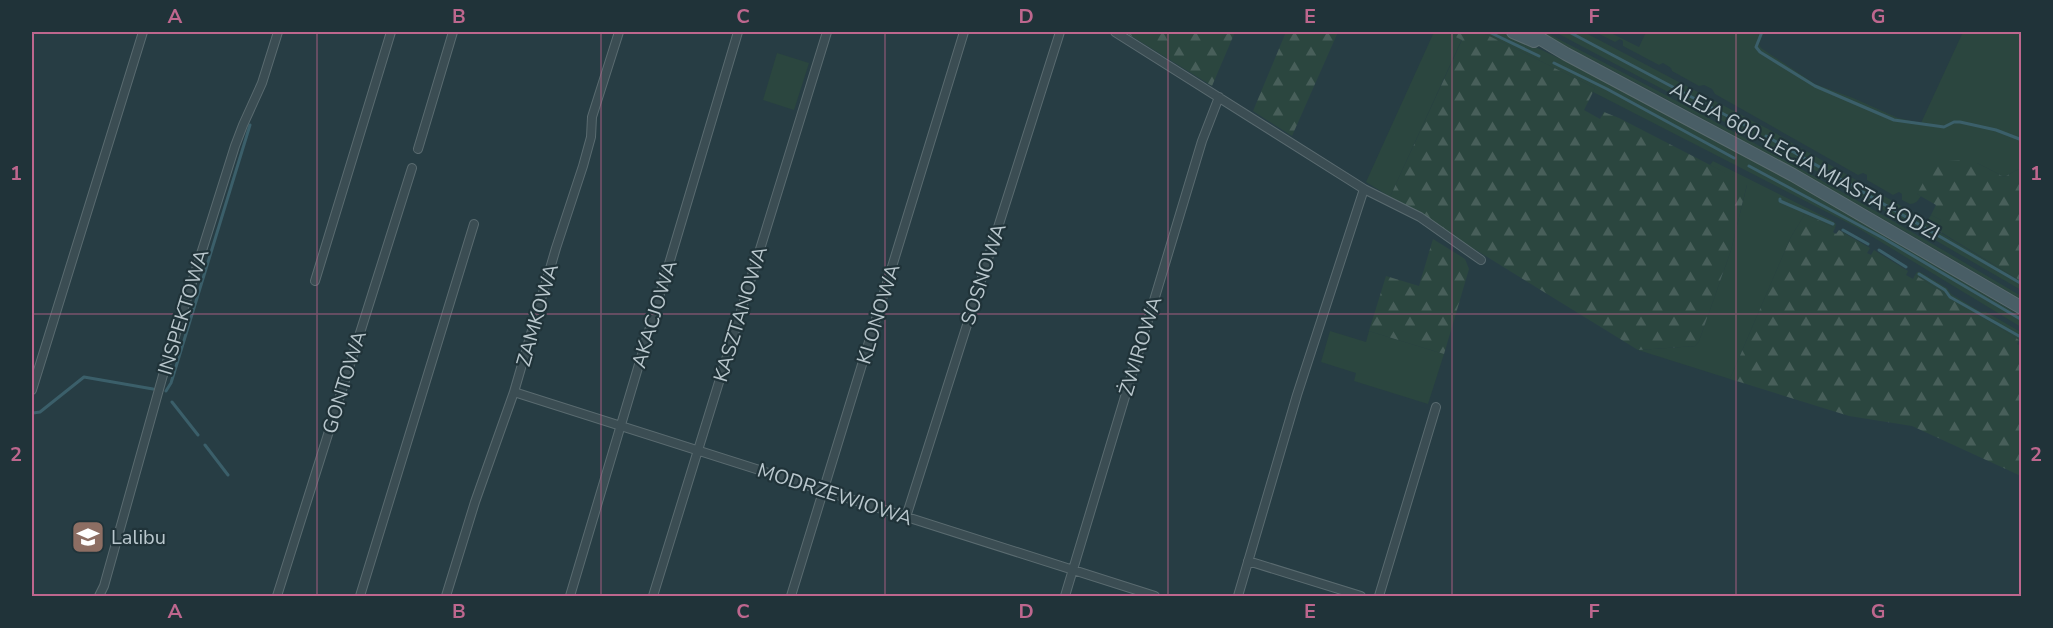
<svg xmlns="http://www.w3.org/2000/svg" width="2053" height="628" font-family="'Nunito Sans',sans-serif">
	<defs>
		<pattern id="forest-firs" width="22" height="20" patternUnits="userSpaceOnUse" patternTransform="scale(1.5)"><rect width="22" height="20" fill="#2b463f"/><path d="M5 1l3.5 6h-7zM16 11l3.5 6h-7z" fill="#485f5a"/></pattern>
	</defs>
	<rect width="100%" height="100%" fill="#273d44"/>
	<path fill="#2b463f" d="M 1434,32 L 1445,32 L 1462,39 L 1390,197 L 1366,182 Z
		M 1481,32 L 1504,32 L 1592,74 L 1731,148 L 1856,217 L 2021,316 L 2021,327 L 1858,228 L 1593,92 L 1595,88 Z
		M 1539,32 L 1545,32 C 1707,115 1865,203 2021,296 L 2021,300 C 1863,205 1702,117 1539,32 Z
		M 1555,32 L 1584,32 L 1770,130 L 1927,221 L 1931,215 L 1941,220 L 1936,230 L 2021,281 L 2021,290 L 1811,168 Z
		M 1595,32 L 1609,32 L 1639,47 L 1646,32 L 1764,32 L 1759,44 L 1761,48 L 1815,84 L 1853,98 L 1898,118 L 1921,123 L 1963,32 L 2021,32 L 2021,168 L 2004,177 L 1977,163 L 1917,194 L 1921,196 C 1918,201 1915,204 1910,204 L 1902,200 L 1902,194 L 1899,192 L 1893,195 L 1867,180 L 1867,175 L 1863,173 L 1858,175 L 1715,94 L 1712,89 L 1704,85 L 1699,86 L 1672,71 L 1671,68 L 1663,63 L 1659,65 L 1623,46 L 1623,41 L 1620,39 L 1615,42 Z
		M 777,53 L 809,63 L 794,110 L 763,100 Z
		M 1713,161 L 1833,221 L 1836,224 L 1835,228 L 1805,214 L 1791,237 L 1730,379 L 1638,350 L 1695,346 L 1699,341 L 1731,250 L 1747,185 L 1710,165 Z
		M 1917,272 L 1920,272 L 1947,288 L 1951,294 L 1981,312 L 1986,312 L 2019,331 L 2021,335 L 2019,340 L 1915,275 Z
		M 1330,331 L 1366,342 L 1369,331 L 1444,354 L 1428,404 L 1354,381 L 1356,373 L 1321,362 Z"/>
	<path fill="url(#forest-firs)" d="M 1125,32 L 1235,32 L 1212,86 Z
		M 1286,32 L 1338,32 L 1292,136 L 1253,111 Z
		M 1445,32 L 1481,32 L 1595,88 L 1584,110 L 1600,119 L 1604,112 L 1619,118 L 1747,184 L 1731,250 L 1699,341 L 1695,346 L 1638,350 L 1390,197 L 1462,40 Z
		M 1963,160 L 1977,163 L 2004,177 L 2021,168 L 2021,281 L 1936,229 L 1941,220 L 1931,215 L 1936,205 L 1917,194 L 1934,162 Z
		M 1805,214 L 1835,228 L 1833,232 L 1836,234 L 1839,230 L 1870,248 L 1867,253 L 1871,255 L 1874,250 L 1908,271 L 1906,275 L 1913,279 L 1915,275 L 2019,340 L 2017,344 L 2022,347 L 2021,476 L 1912,426 L 1849,416 L 1730,379 L 1791,237 Z
		M 1433,239 L 1465,259 L 1469,269 L 1444,354 L 1369,331 L 1386,276 L 1419,286 Z"/>
	<g fill="none" stroke-linecap="round" stroke-linejoin="round">
		<path stroke="#3b5f6a" stroke-width="3" d="M 1489,32 L 1539,56
			M 1762,32 L 1756,47 L 1760,52 L 1815,86 L 1894,120 L 1944,127 L 1954,122 L 1960,122 L 1996,130 L 2022,140
			M 1571,33 L 1750,128
			M 1554,63 L 1607,89 L 1734,158
			M 1766,136 L 2022,284
			M 1749,166 L 1883,238 L 2022,320
			M 1780,199 L 1780,201 L 1833,224
			M 1843,230 L 1868,244
			M 1879,250 L 1906,267
			M 1919,274 L 1945,290 L 1950,297 L 2019,336
			M 166,391 L 171,383 L 250,125
			M 172,402 L 198,435
			M 33,413 L 40,412 L 84,377 L 153,389
			M 205,445 L 228,475"/>
		<defs>
			<path id="street" d="M 1115,32 L 1364,189 L 1420,217 L 1481,260
				M 418,149 L 453,32
				M 315,281 L 391,32
				M 32,390 L 143,32
				M 514,392 L 1155,596
				M 906,517 L 1060,32
				M 1248,561 L 1361,596
				M 99,596 L 104,586 L 165,368 L 235,146 L 243,125 L 262,83 L 278,32
				M 277,596 L 412,168
				M 360,596 L 474,224
				M 446,596 L 475,502 L 514,392 L 556,248 L 583,166 L 591,137 L 592,117 L 619,32
				M 570,596 L 738,32
				M 653,596 L 827,32
				M 791,596 L 964,32
				M 1065,596 L 1202,141 L 1219,97
				M 1238,596 L 1297,395 L 1364,189
				M 1379,596 L 1436,407"/>
			<path id="secondary" d="M 1513,32 L 1534,41
				M 1529,32 L 1566,54 L 1793,175 L 2022,308"/>
		</defs>
		<use href="#street" stroke="#5a6b70" stroke-width="10"/>
		<use href="#secondary" stroke="#5a6b70" stroke-width="14"/>
		<use href="#street" stroke="#3b4d53" stroke-width="8"/>
		<use href="#secondary" stroke="#495e66" stroke-width="12"/>
	</g>
	<path fill="none" stroke="#be678e" stroke-width="1.5" stroke-opacity="0.55" d="M 317,32 L 317,596M 601,32 L 601,596M 885,32 L 885,596M 1168,32 L 1168,596M 1452,32 L 1452,596M 1736,32 L 1736,596M 32,314 L 2022,314"/>
	<defs>
		<symbol id="school-square" viewBox="-11 -11 22 22"><rect x="-9" y="-9" width="18" height="18" rx="4" fill="#8d6e63" stroke="#203339"/><path d="M0-5L7-2L0 1L-7-2ZM-4 1L0 2.5L4 1V4Q0 6-4 4Z" fill="#fff"/></symbol>
	</defs>
	<g fill-rule="evenodd">
		<use href="#school-square" x="69" y="518" width="38" height="38"/>
	</g>
	<g text-anchor="middle" stroke-width="4.5" stroke-linejoin="round" paint-order="stroke">
		<g font-size="20" fill="#b9c7cd" stroke="#203339">
			<text transform="translate(1805 161) rotate(29)" y="7">ALEJA 600-LECIA MIASTA ŁODZI</text>
			<text transform="translate(983 274) rotate(-72)" y="7">SOSNOWA</text>
			<text transform="translate(183 312) rotate(-73)" y="7">INSPEKTOWA</text>
			<text transform="translate(654 314) rotate(-73)" y="7">AKACJOWA</text>
			<text transform="translate(740 314) rotate(-73)" y="7">KASZTANOWA</text>
			<text transform="translate(878 314) rotate(-73)" y="7">KLONOWA</text>
			<text transform="translate(537 315) rotate(-74)" y="7">ZAMKOWA</text>
			<text transform="translate(1140 346) rotate(-73)" y="7">ŻWIROWA</text>
			<text transform="translate(344 382) rotate(-73)" y="7">GONTOWA</text>
			<text transform="translate(835 494) rotate(18)" y="7">MODRZEWIOWA</text>
		</g>
		<g font-size="20" fill="#b9c7cd" stroke="#203339" text-anchor="start">
			<text x="111" y="544">Lalibu</text>
		</g>
	</g>
	<rect width="2053" height="628" fill="none" stroke="#203339" stroke-width="66"/>
	<rect x="33" y="33" width="1987" height="562" fill="none" stroke="#be678e" stroke-width="2"/>
	<g font-size="20" text-anchor="middle" font-weight="bold" fill="#be678e">
		<text x="175" y="23">A</text>
		<text x="459" y="23">B</text>
		<text x="743" y="23">C</text>
		<text x="1026" y="23">D</text>
		<text x="1310" y="23">E</text>
		<text x="1594" y="23">F</text>
		<text x="1878" y="23">G</text>
		<text x="16" y="180">1</text>
		<text x="2036" y="180">1</text>
		<text x="16" y="461">2</text>
		<text x="2036" y="461">2</text>
		<text x="175" y="618">A</text>
		<text x="459" y="618">B</text>
		<text x="743" y="618">C</text>
		<text x="1026" y="618">D</text>
		<text x="1310" y="618">E</text>
		<text x="1594" y="618">F</text>
		<text x="1878" y="618">G</text>
	</g>
</svg>
